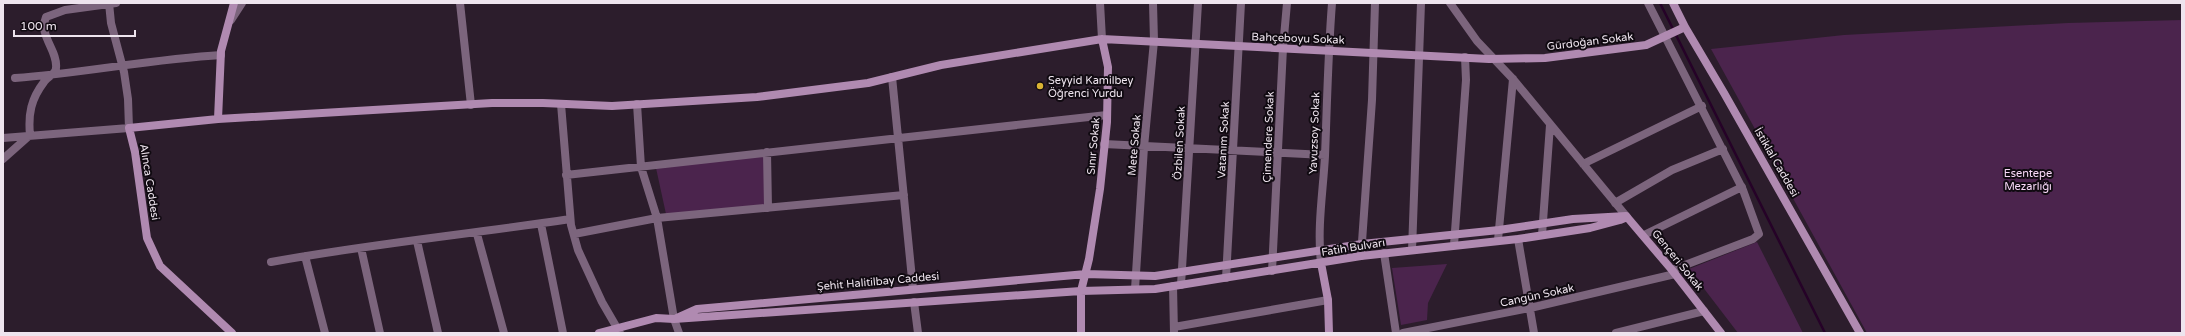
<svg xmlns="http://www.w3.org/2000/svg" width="2185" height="336" font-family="'Varela Round',sans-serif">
	<rect width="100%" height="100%" fill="#2c1d2c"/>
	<path fill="#4b244d" d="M 2182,20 L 2182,333 L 1867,333 L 1711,49 L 1844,35 L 2068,23 Z
		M 765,156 L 766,205 L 666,214 L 656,168 Z
		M 1757,242 L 1803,333 L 1738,333 L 1689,269 Z
		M 1447,264 L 1428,303 L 1427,320 L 1401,325 L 1392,268 Z"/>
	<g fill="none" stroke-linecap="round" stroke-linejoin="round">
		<path stroke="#260228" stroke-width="2.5" d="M 1660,3 L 1825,333"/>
		<path stroke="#7c657d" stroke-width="8" d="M 460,3 L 471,105
			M 1100,3 L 1102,39
			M 1450,3 L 1477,41 L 1513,79 L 1627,217
			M 1648,3 L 1743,190 L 1759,234 L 1753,239 L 1672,270
			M 231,20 L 242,3
			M 892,77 L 913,289
			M 15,78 C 84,73 152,59 221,55
			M 561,104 L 571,225 L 578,250 L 602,302 L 620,333
			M 637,104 L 641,167 L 657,218 L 674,319 L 679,333
			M 3,138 L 129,128 L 128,99 L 124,72 L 111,23 L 109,3
			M 1104,144 L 1325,155
			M 767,152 L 768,208
			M 3,159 L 30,135 C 28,114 31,99 44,82 C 47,77 56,74 56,68 C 58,50 38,36 46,17 L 65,10 L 116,3
			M 1583,164 L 1702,106
			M 566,175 L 1107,115
			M 1615,203 L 1672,170 L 1723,149
			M 541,224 L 563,333
			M 477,234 L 504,333
			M 574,234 L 657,218 L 904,195
			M 1542,235 L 1550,125
			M 1644,235 L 1742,187
			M 1518,239 L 1534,333
			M 1498,240 L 1513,79
			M 417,241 L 438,333
			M 1454,245 L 1466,80 L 1465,57
			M 361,248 L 380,333
			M 1412,250 L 1421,3
			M 1384,253 L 1396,333
			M 305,256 L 325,333
			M 1361,256 L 1372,100 L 1375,3
			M 271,262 C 370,244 471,234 570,219
			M 1321,263 C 1317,227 1323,192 1325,156 C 1327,105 1328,54 1332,3
			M 1272,271 L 1283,48 L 1287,3
			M 1226,278 L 1241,3
			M 1181,285 L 1198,3
			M 1173,286 L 1174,333
			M 1135,289 L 1144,147 L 1154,41 L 1153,3
			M 914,302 L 918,333
			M 1174,327 L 1328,300
			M 1403,333 L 1530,308 L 1675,274
			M 1616,333 L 1704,311"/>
		<path stroke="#b08ab1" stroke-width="8" d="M 234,3 L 221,51 L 218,119 L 492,103 L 543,103 L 612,106 L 757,97 L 868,83 L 941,65 L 1102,39 L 1489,59 L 1545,58 L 1646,45 L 1685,27
			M 1673,3 L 1685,27 L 1724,93 L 1860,333
			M 218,119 L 129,128 L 135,152 L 147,238 L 160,266 L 232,333
			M 1627,217 L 1672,270 L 1721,333
			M 1321,263 L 1328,300 L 1329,333
			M 677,318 L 697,309 L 1086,274 L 1155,276 L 1362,244 L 1499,230 L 1573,219 L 1626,216
			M 599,333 L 656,318 L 674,319 L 1081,291 L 1155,289 L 1361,256 L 1518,239 L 1590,228 L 1620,220 L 1627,217
			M 1081,333 L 1081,291 L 1089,259 L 1100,189 L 1107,122 L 1108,67 L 1102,39"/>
	</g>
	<circle fill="#dab333" stroke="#100a11" stroke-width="1.5" cx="1040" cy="86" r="4"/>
	<g text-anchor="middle" stroke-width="4" stroke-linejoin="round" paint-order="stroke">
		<g font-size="11" fill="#eee4ee" stroke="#100a11">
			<text transform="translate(1298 38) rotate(2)" y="4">Bahçeboyu Sokak</text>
			<text transform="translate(1590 41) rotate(-7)" y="4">Gürdoğan Sokak</text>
			<text transform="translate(1314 133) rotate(-88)" y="4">Yavuzsoy Sokak</text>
			<text transform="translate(1268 137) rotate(-88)" y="4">Çimendere Sokak</text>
			<text transform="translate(1223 140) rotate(-87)" y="4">Vatanım Sokak</text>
			<text transform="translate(1179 143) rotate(-87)" y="4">Özbilen Sokak</text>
			<text transform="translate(1134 145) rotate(-85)" y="4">Mete Sokak</text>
			<text transform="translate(1093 146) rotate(-85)" y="4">Sınır Sokak</text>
			<text transform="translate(1777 162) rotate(60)" y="4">İstiklal Caddesi</text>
			<text transform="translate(150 182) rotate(81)" y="4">Alınca Caddesi</text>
			<text transform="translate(1353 247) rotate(-9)" y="4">Fatih Bulvarı</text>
			<text transform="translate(1678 260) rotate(51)" y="4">Gençeri Sokak</text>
			<text transform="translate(878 281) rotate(-5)" y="4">Şehit Halitilbay Caddesi</text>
			<text transform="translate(1537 295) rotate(-12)" y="4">Cangün Sokak</text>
		</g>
		<g font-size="11" fill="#eee4ee" stroke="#100a11" text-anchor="start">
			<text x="1048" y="84">Seyyid Kamilbey<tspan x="1048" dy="13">Öğrenci Yurdu</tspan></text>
		</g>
		<g font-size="11" fill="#f8d9f8" stroke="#100a11">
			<text x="2028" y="177">Esentepe<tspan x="2028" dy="13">Mezarlığı</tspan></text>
		</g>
	</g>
	<rect width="2185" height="336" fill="none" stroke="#eee4ee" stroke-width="8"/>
	<path d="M14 30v6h121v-6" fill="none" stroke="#eee4ee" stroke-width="2"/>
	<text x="20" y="30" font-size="12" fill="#eee4ee" stroke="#100a11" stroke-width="3" paint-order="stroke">100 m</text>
</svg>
